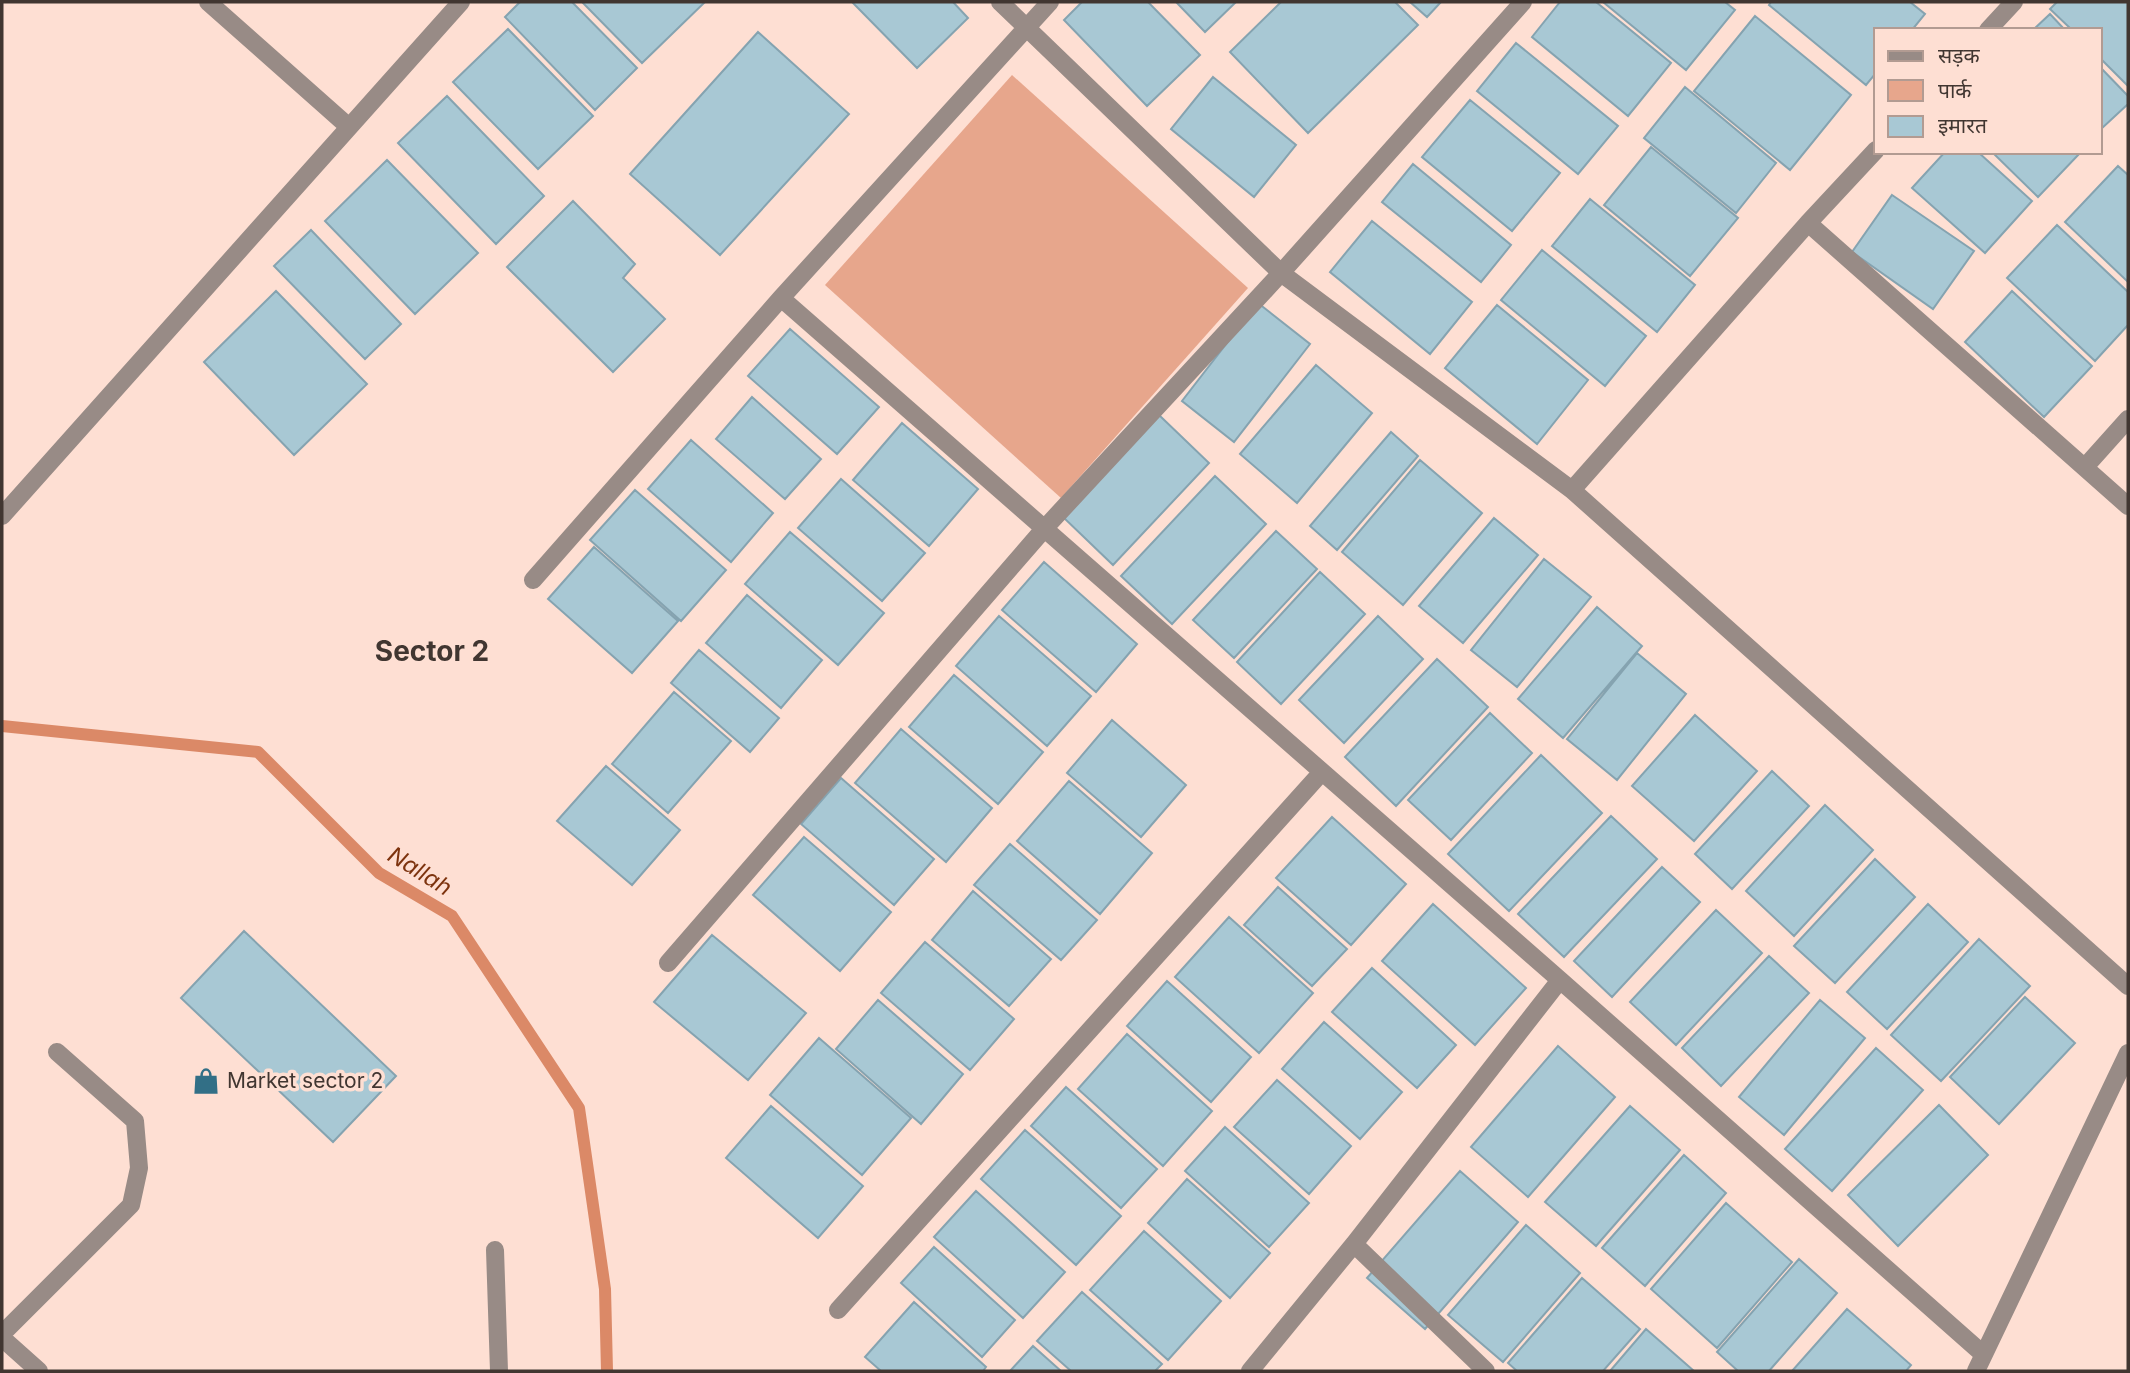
<svg xmlns="http://www.w3.org/2000/svg" width="2130" height="1373" font-family="Inter,'Noto Sans Devanagari',sans-serif">
	<rect width="100%" height="100%" fill="#fedfd3"/>
	<path fill="#e7a68c" d="M 1012,75 L 1248,288 L 1061,498 L 825,285 Z"/>
	<g fill="none" stroke-linecap="round" stroke-linejoin="round">
		<path stroke="#db8967" stroke-width="12" d="M 2,726 L 258,752 L 379,873 L 452,916 L 579,1108 L 605,1289 L 607,1371"/>
	</g>
	<path fill="#a8c8d4" stroke="#85a3b0" stroke-width="2" d="M 520,2 L 572,2 L 637,68 L 595,110 L 505,17 Z
		M 582,2 L 705,2 L 642,63 Z
		M 852,2 L 953,2 L 968,18 L 917,68 Z
		M 1082,2 L 1148,2 L 1200,55 L 1147,106 L 1064,20 Z
		M 1176,2 L 1236,2 L 1205,32 Z
		M 1281,2 L 1395,2 L 1418,25 L 1308,133 L 1230,52 Z
		M 1410,2 L 1441,2 L 1427,17 Z
		M 1560,2 L 1596,2 L 1671,63 L 1628,116 L 1532,37 Z
		M 1603,2 L 1725,2 L 1735,10 L 1686,70 Z
		M 1771,2 L 1910,2 L 1925,14 L 1912,30 L 1876,30 L 1876,73 L 1866,85 L 1769,5 Z
		M 2057,2 L 2128,2 L 2128,86 L 2100,58 L 2100,30 L 2072,30 L 2050,9 Z
		M 2050,14 L 2065,30 L 2033,30 Z
		M 1755,16 L 1851,95 L 1790,170 L 1694,91 Z
		M 508,29 L 593,116 L 538,169 L 453,82 Z
		M 758,32 L 849,114 L 720,255 L 630,174 Z
		M 1516,43 L 1618,126 L 1578,174 L 1477,91 Z
		M 2100,67 L 2128,96 L 2128,104 L 2100,130 Z
		M 1213,77 L 1296,145 L 1254,197 L 1171,129 Z
		M 1685,87 L 1776,163 L 1736,213 L 1644,138 Z
		M 447,96 L 544,196 L 496,244 L 398,143 Z
		M 1470,100 L 1560,173 L 1512,231 L 1422,157 Z
		M 1651,147 L 1738,218 L 1690,276 L 1604,205 Z
		M 1945,152 L 1978,152 L 2032,201 L 1985,253 L 1912,188 Z
		M 1992,152 L 2081,152 L 2038,197 Z
		M 387,160 L 478,253 L 415,314 L 325,221 Z
		M 1413,164 L 1511,245 L 1481,282 L 1382,202 Z
		M 2118,166 L 2128,175 L 2128,282 L 2065,222 Z
		M 1892,195 L 1974,251 L 1933,309 L 1852,252 Z
		M 1590,199 L 1695,285 L 1657,332 L 1552,246 Z
		M 573,201 L 635,264 L 623,278 L 665,319 L 613,372 L 507,267 Z
		M 1372,221 L 1472,302 L 1430,354 L 1330,272 Z
		M 2057,225 L 2128,292 L 2128,325 L 2095,361 L 2007,278 Z
		M 311,230 L 401,324 L 365,359 L 274,266 Z
		M 1542,250 L 1646,336 L 1605,386 L 1501,300 Z
		M 276,291 L 367,384 L 294,455 L 204,362 Z
		M 2012,291 L 2092,366 L 2044,417 L 1965,342 Z
		M 1258,303 L 1310,344 L 1234,442 L 1182,401 Z
		M 1497,305 L 1588,380 L 1537,444 L 1445,368 Z
		M 790,329 L 879,407 L 837,454 L 748,376 Z
		M 1316,365 L 1372,413 L 1297,503 L 1240,454 Z
		M 752,397 L 821,459 L 785,499 L 716,439 Z
		M 1159,415 L 1209,463 L 1113,565 L 1063,517 Z
		M 902,423 L 978,489 L 929,546 L 853,480 Z
		M 1391,432 L 1418,456 L 1337,550 L 1310,526 Z
		M 691,440 L 773,513 L 731,562 L 648,489 Z
		M 1420,460 L 1482,513 L 1403,605 L 1342,552 Z
		M 1215,476 L 1266,524 L 1172,624 L 1121,576 Z
		M 841,479 L 925,553 L 882,601 L 798,528 Z
		M 635,490 L 726,570 L 681,621 L 590,540 Z
		M 1494,518 L 1538,555 L 1463,643 L 1419,606 Z
		M 1276,531 L 1317,569 L 1234,658 L 1193,620 Z
		M 790,532 L 884,613 L 838,665 L 745,584 Z
		M 594,547 L 678,621 L 632,673 L 548,599 Z
		M 1544,559 L 1591,597 L 1517,687 L 1471,650 Z
		M 1044,562 L 1137,644 L 1096,692 L 1002,610 Z
		M 1320,572 L 1365,614 L 1281,704 L 1237,662 Z
		M 747,595 L 822,660 L 781,708 L 706,643 Z
		M 1597,607 L 1642,646 L 1563,738 L 1518,699 Z
		M 999,616 L 1091,696 L 1047,746 L 956,666 Z
		M 1378,616 L 1423,659 L 1344,743 L 1299,700 Z
		M 699,650 L 779,718 L 750,752 L 671,683 Z
		M 1637,653 L 1686,694 L 1617,780 L 1567,739 Z
		M 1437,659 L 1488,707 L 1396,806 L 1345,757 Z
		M 954,675 L 1043,752 L 998,804 L 909,727 Z
		M 674,692 L 731,741 L 668,813 L 612,764 Z
		M 1490,713 L 1532,753 L 1451,840 L 1408,800 Z
		M 1695,715 L 1757,771 L 1694,841 L 1632,786 Z
		M 1112,720 L 1186,785 L 1141,837 L 1067,773 Z
		M 901,729 L 992,808 L 946,862 L 855,783 Z
		M 1541,755 L 1602,813 L 1509,911 L 1448,854 Z
		M 606,766 L 680,830 L 632,885 L 557,821 Z
		M 1772,771 L 1809,806 L 1732,889 L 1695,854 Z
		M 841,778 L 934,859 L 894,905 L 801,824 Z
		M 1069,781 L 1152,853 L 1100,914 L 1017,841 Z
		M 1825,805 L 1873,850 L 1794,936 L 1746,891 Z
		M 1611,816 L 1657,859 L 1564,957 L 1518,914 Z
		M 1332,817 L 1406,884 L 1351,945 L 1276,878 Z
		M 804,837 L 891,912 L 840,971 L 753,895 Z
		M 1010,844 L 1097,920 L 1061,960 L 974,885 Z
		M 1875,859 L 1915,897 L 1835,983 L 1794,946 Z
		M 1662,867 L 1700,902 L 1612,997 L 1574,961 Z
		M 1278,887 L 1347,949 L 1312,986 L 1244,925 Z
		M 973,891 L 1051,959 L 1009,1006 L 932,940 Z
		M 1433,904 L 1526,988 L 1475,1045 L 1382,961 Z
		M 1928,904 L 1968,942 L 1887,1029 L 1847,992 Z
		M 1716,910 L 1762,953 L 1676,1045 L 1630,1002 Z
		M 1229,917 L 1313,993 L 1259,1053 L 1175,977 Z
		M 244,931 L 396,1076 L 333,1142 L 181,998 Z
		M 712,935 L 806,1013 L 748,1080 L 654,1002 Z
		M 1979,939 L 2030,986 L 1941,1081 L 1891,1035 Z
		M 925,942 L 1014,1019 L 970,1070 L 881,993 Z
		M 1769,956 L 1809,993 L 1721,1086 L 1682,1048 Z
		M 1372,968 L 1456,1045 L 1417,1088 L 1332,1012 Z
		M 1167,981 L 1251,1057 L 1211,1102 L 1127,1026 Z
		M 2025,997 L 2075,1043 L 1999,1124 L 1950,1077 Z
		M 878,1000 L 963,1074 L 921,1124 L 836,1049 Z
		M 1820,1000 L 1865,1038 L 1784,1135 L 1739,1097 Z
		M 1324,1022 L 1402,1092 L 1360,1139 L 1282,1069 Z
		M 1127,1034 L 1212,1111 L 1163,1166 L 1078,1089 Z
		M 819,1038 L 911,1118 L 862,1175 L 770,1095 Z
		M 1558,1046 L 1615,1097 L 1528,1197 L 1471,1147 Z
		M 1876,1048 L 1923,1090 L 1832,1191 L 1785,1149 Z
		M 1277,1080 L 1351,1146 L 1309,1194 L 1234,1127 Z
		M 1066,1087 L 1157,1169 L 1121,1208 L 1031,1126 Z
		M 1939,1105 L 1988,1155 L 1898,1246 L 1848,1195 Z
		M 771,1106 L 863,1186 L 818,1238 L 726,1158 Z
		M 1630,1106 L 1680,1150 L 1596,1246 L 1545,1202 Z
		M 1225,1127 L 1309,1203 L 1269,1247 L 1185,1171 Z
		M 1025,1130 L 1121,1216 L 1076,1265 L 981,1179 Z
		M 1684,1155 L 1726,1193 L 1645,1286 L 1602,1248 Z
		M 1460,1171 L 1518,1222 L 1425,1329 L 1367,1278 Z
		M 1187,1179 L 1270,1253 L 1230,1298 L 1148,1223 Z
		M 976,1191 L 1065,1272 L 1023,1318 L 934,1237 Z
		M 1726,1203 L 1792,1262 L 1717,1348 L 1651,1289 Z
		M 1526,1225 L 1580,1273 L 1503,1362 L 1448,1315 Z
		M 1144,1231 L 1221,1301 L 1168,1360 L 1090,1290 Z
		M 934,1247 L 1015,1320 L 982,1357 L 901,1283 Z
		M 1799,1259 L 1837,1293 L 1769,1371 L 1738,1371 L 1717,1352 Z
		M 1582,1278 L 1640,1329 L 1603,1371 L 1517,1371 L 1508,1363 Z
		M 1082,1292 L 1162,1364 L 1155,1371 L 1071,1371 L 1037,1341 Z
		M 914,1302 L 986,1367 L 983,1371 L 881,1371 L 865,1357 Z
		M 1847,1309 L 1911,1365 L 1906,1371 L 1792,1371 Z
		M 1646,1329 L 1694,1371 L 1610,1371 Z
		M 1033,1346 L 1061,1371 L 1010,1371 Z"/>
	<g fill="none" stroke-linecap="round" stroke-linejoin="round">
		<path stroke="#988b86" stroke-width="18" d="M 208,2 L 349,127
			M 1000,2 L 1281,273 L 1572,490 L 2128,986
			M 1988,30 L 2014,2
			M 1808,223 L 2128,506
			M 781,298 L 1560,980 L 1983,1354
			M 2085,467 L 2128,419
			M 1572,490 L 1808,223 L 1876,150
			M 2,516 L 461,2
			M 533,580 L 781,298 L 1050,2
			M 668,963 L 1044,529 L 1281,273 L 1523,2
			M 1354,1244 L 1486,1371
			M 495,1250 L 499,1371
			M 838,1310 L 1321,773
			M 2,1334 L 131,1205 L 139,1168 L 135,1121 L 57,1052
			M 2,1338 L 39,1371
			M 1250,1371 L 1354,1244 L 1560,980
			M 1976,1371 L 2128,1053"/>
	</g>
	<defs>
		<symbol id="shop-bare" viewBox="-9 -9 18 18"><path d="M-5-2.5h2.3a2.7 3.5 0 0 1 5.4 0H5L5.5 6h-11ZM-1.5-2.5h3a1.5 2.3 0 0 0-3 0Z" fill="#326f86" stroke="#fedfd3" stroke-width="2.5" paint-order="stroke"/></symbol>
	</defs>
	<g fill-rule="evenodd">
		<use href="#shop-bare" x="187" y="1062" width="38" height="38"/>
	</g>
	<g text-anchor="middle" stroke-width="7" stroke-linejoin="round" paint-order="stroke">
		<g font-size="21" fill="#413631" stroke="#fedfd3" text-anchor="start">
			<text x="227" y="1088">Market sector 2</text>
		</g>
		<g font-size="23" font-style="italic" fill="#7d330e" stroke="#fedfd3">
			<text transform="translate(420 871) rotate(32)" y="8">Nallah</text>
		</g>
		<g font-size="28" font-weight="bold" fill="#413631" stroke="#fedfd3">
			<text x="432" y="661">Sector 2</text>
		</g>
	</g>
	<rect width="2130" height="1373" fill="none" stroke="#413631" stroke-width="7"/>
	<rect x="1874" y="28" width="228" height="126" fill="#fedfd3" stroke="#b29b92" stroke-width="2"/>
	<rect x="1888" y="51" width="35" height="10" fill="#988b86" stroke="#b29b92" stroke-width="2"/>
	<text x="1938" y="63" font-size="21" fill="#413631">सड़क</text>
	<rect x="1888" y="80" width="35" height="21" fill="#e7a68c" stroke="#b29b92" stroke-width="2"/>
	<text x="1938" y="98" font-size="21" fill="#413631">पार्क</text>
	<rect x="1888" y="116" width="35" height="21" fill="#a8c8d4" stroke="#b29b92" stroke-width="2"/>
	<text x="1938" y="133" font-size="21" fill="#413631">इमारत</text>
</svg>
